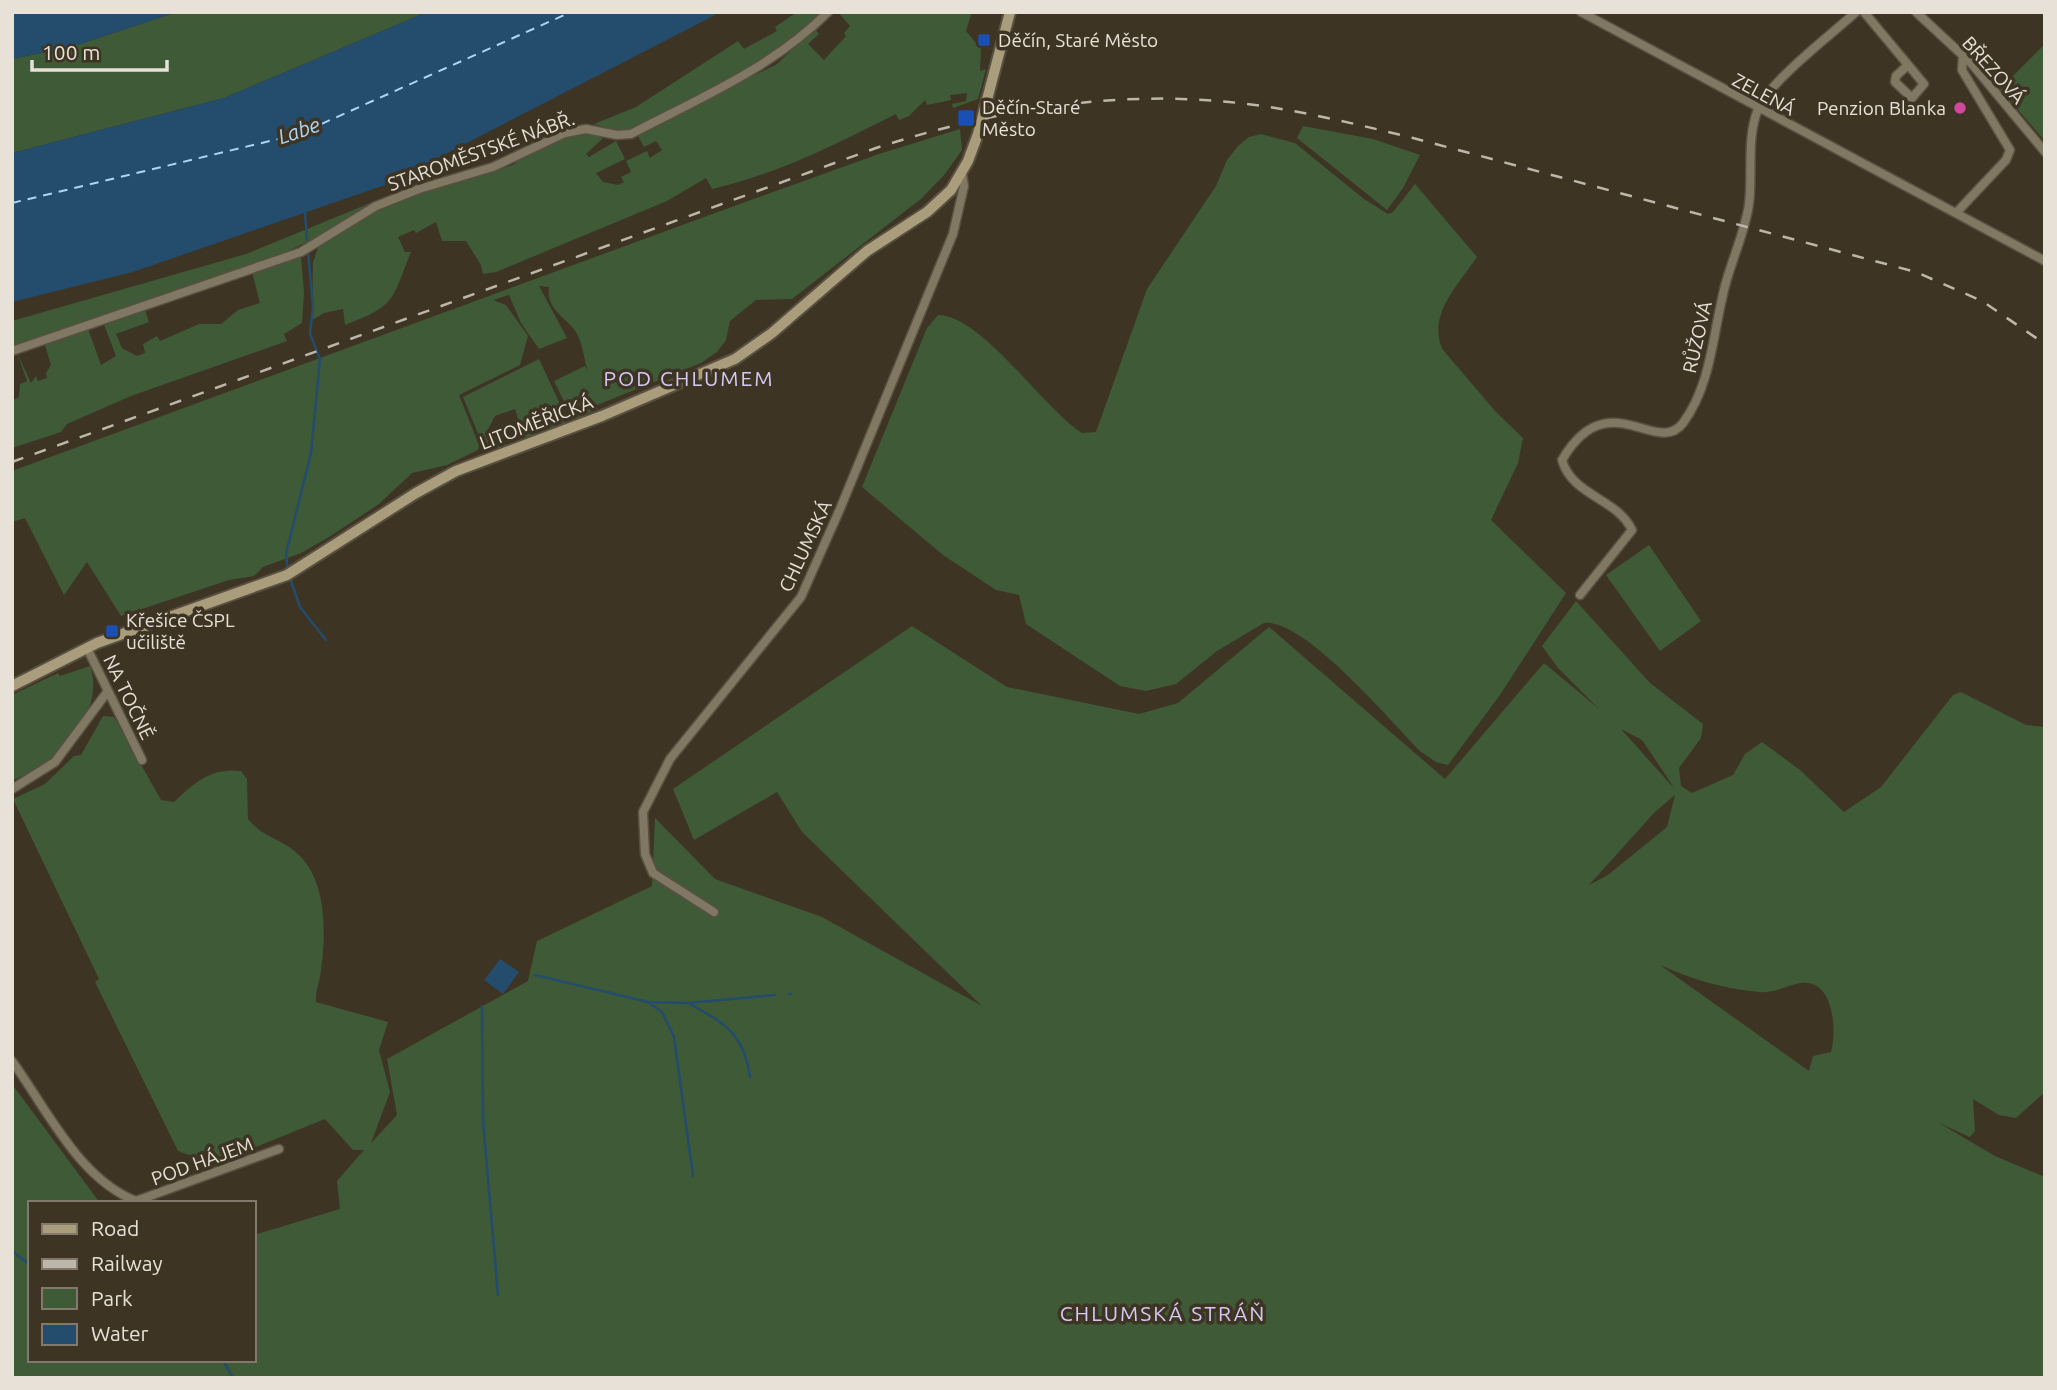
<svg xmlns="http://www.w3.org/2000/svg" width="2057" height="1390" font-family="Ubuntu,sans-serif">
	<rect width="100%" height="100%" fill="#3e3424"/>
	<path fill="#3f5a36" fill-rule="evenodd" d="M 177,12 L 427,12 L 224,98 L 12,153 L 12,59 L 74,46 Z
		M 797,12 L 823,12 L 775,55 L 631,130 L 618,131 L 594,124 L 636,107 L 738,41 L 744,49 L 777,31 L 775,27 Z
		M 838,12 L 972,12 L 966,31 L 981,49 L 980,71 L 986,69 L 978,99 L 953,108 L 952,104 L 966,101 L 967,93 L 950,95 L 951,100 L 927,105 L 925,100 L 909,116 L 899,120 L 896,114 C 836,144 778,174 712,189 L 706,178 L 667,201 L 496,272 L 483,274 L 481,265 L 466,241 L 442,241 L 436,222 L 416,233 L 414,230 L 398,237 L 405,252 L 411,252 C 391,301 397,305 345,325 L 343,309 L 324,313 L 312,320 L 313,262 L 319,245 L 368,215 L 402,199 L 513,165 L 530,151 L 576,131 L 601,135 L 602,139 L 586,154 L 589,157 L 616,141 L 625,159 L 596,173 L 603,182 L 618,185 L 624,182 L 621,177 L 631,172 L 626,161 L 647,151 L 650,158 L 662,150 L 656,141 L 644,147 L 637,134 L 777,64 L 814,28 L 819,34 L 808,44 L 824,60 L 846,36 L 844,33 L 850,26 Z
		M 2045,44 L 2045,141 L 2000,89 Z
		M 1303,126 L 1373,139 L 1420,155 L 1403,188 L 1387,210 L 1297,138 Z
		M 960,129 L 962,150 L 945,174 L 922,198 L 792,299 L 756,300 L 730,321 L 726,340 L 717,352 L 701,363 L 597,405 L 598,409 L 573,420 L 554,381 L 585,366 L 588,372 C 584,360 583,345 577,334 C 570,319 545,311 549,287 L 539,286 L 567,338 L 539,349 L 521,323 L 509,295 L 493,300 L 506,305 L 528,336 L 520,365 L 459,395 L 479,445 L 478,450 L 447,465 L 412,473 L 379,504 L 329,537 L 301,553 L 263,567 L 254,576 L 229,580 L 121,616 L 87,562 L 64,595 L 25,518 L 12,522 L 12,471 L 715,213 L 879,154 Z
		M 1261,134 L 1295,143 L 1364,199 L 1388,214 L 1393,212 L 1415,184 L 1477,257 C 1459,284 1426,316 1443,350 L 1496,412 L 1523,438 L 1518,463 L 1491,520 L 1566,593 L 1500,695 L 1448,765 L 1436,762 L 1420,751 C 1391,722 1304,618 1264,623 L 1217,651 L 1176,684 L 1146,691 L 1120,686 L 1026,624 L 1019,595 L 996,590 L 943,555 L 862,487 L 927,328 L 938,315 C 981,315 1042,407 1082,433 L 1096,432 L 1147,289 L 1216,186 L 1227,160 L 1238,146 L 1249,137 Z
		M 380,199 L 328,232 L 271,259 L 12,347 L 12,321 L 246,254 Z
		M 301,256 L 304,293 L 302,323 L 284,334 L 287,341 L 131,396 L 67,424 L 61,432 L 12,448 L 12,401 L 19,397 L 20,384 L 27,381 L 17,353 L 31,383 L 36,376 L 38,381 L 47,378 L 46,373 L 51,365 L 44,342 L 87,326 L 101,365 L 116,356 L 103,322 L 145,309 L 149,322 L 116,334 L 122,348 L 137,356 L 145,353 L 143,344 L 157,336 L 160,341 L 199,324 L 221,324 L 238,310 L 260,303 L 252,272 Z
		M 539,359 L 567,419 L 564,423 L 524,438 L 515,409 L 495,416 L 485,435 L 501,430 L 506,446 L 486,453 L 463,397 Z
		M 1649,545 L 1701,621 L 1660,651 L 1606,575 Z
		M 1576,601 L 1650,683 L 1703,724 L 1701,738 L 1679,768 L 1681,786 L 1692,793 L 1733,775 L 1745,754 L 1762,742 L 1800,770 L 1844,812 L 1881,787 L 1953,695 L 1961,692 L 2026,725 L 2045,727 L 2045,1092 L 2016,1118 L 1999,1115 L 1973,1099 L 1975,1131 L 1970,1137 L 1939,1123 L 1995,1156 L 2045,1177 L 2045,1378 L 12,1378 L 12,1084 L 100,1203 L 30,1203 L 30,1360 L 254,1360 L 254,1235 L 340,1209 L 337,1181 L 364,1150 L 353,1150 L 325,1119 L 219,1162 L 206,1161 L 178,1151 L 95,982 L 99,979 L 13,799 L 45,784 L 74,756 L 81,755 L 103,716 L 114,717 L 161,800 L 174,802 C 194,783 211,767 241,771 L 247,779 L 248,819 C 264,839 284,839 300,856 C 327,883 326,935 321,970 C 320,981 315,992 316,1002 L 388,1022 L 379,1050 L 390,1092 L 371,1143 L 397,1115 L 387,1059 L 528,981 L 537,941 L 652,886 L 655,818 L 715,879 L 822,917 L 982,1006 L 802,832 L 777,792 L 694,840 L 673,789 L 912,626 L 1007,687 L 1139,714 L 1178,703 L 1269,627 L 1445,779 L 1544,663 L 1599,709 L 1558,668 L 1542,646 ZM 1621,729 L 1642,740 L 1673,786 L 1672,786 ZM 1675,795 L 1667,827 L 1608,875 L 1589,885 L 1654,813 ZM 1660,965 C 1691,979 1724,989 1759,992 C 1773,994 1787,985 1801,983 C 1834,979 1837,1030 1831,1052 L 1813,1056 L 1809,1071 Z
		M 90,666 C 103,701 75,744 46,764 C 36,771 23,775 12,781 L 12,695 L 58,673 L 60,676 Z"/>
	<path fill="#234c6d" d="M 12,12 L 177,12 L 74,46 L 12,59 Z
		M 427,12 L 721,12 L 385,185 L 133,272 L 12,302 L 12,153 L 224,98 Z
		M 500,959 L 519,972 L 503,994 L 484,980 Z"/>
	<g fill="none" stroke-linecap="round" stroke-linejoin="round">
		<path stroke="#234c6d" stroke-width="2.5" d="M 305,212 L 307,240
			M 288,571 L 286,554 L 311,453 L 320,359 L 310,334 L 313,307 L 308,251
			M 290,578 L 300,607 L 326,640
			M 535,975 L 648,1002 L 688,1003 L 775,995
			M 789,994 L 791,994
			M 648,1002 L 662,1012 L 674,1037 L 693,1176
			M 690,1004 C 726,1024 744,1034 750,1077
			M 482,1006 L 483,1121 L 498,1295
			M 12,1251 L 30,1265
			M 223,1360 L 233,1378"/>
		<path stroke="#aed4f5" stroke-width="2" stroke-dasharray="9 7" stroke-linecap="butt" d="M 12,203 L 299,134 L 571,12"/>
		<defs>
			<path id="street" d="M 1581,12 L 2045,261
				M 1864,12 L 1924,84 L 1912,98 L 1895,82 L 1896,76 L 1908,65
				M 1916,12 L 1971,63 L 2045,152
				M 1956,213 L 2006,160 L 2010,150 L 1962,70 L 1963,56
				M 12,351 L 301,252 L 376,206 L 419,189 L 493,167 L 565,133 L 586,129 L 617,135 L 631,134 C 700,98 772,68 828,12
				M 1580,595 L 1632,530 C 1617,498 1572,496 1562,460 C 1608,381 1657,458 1683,423 C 1712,384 1713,331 1725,286 C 1732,259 1745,232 1749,204 C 1753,173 1746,140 1758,109 C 1769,82 1832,34 1856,12
				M 87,648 L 142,760
				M 12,789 L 55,762 L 108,691
				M 714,912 L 653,873 L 645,854 L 643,812 L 670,759 L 801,597 L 840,509 L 953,234 L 964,186 L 962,173
				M 12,1061 C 47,1109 78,1178 136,1201 L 279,1149"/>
			<path id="secondary" d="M 12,686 L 97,643 L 287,575 L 416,493 L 456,471 L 602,416 L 735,359 L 772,333 L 867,251 L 927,212 L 951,190 L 968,161 L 978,134 L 1010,12"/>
		</defs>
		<use href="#street" stroke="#595041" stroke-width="11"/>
		<use href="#secondary" stroke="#595041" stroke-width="14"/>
		<use href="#street" stroke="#807863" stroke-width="8"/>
		<use href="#secondary" stroke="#aa9d7b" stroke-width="10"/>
		<path stroke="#bdb6aa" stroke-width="2.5" stroke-dasharray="12 12" stroke-linecap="butt" d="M 12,462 L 876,148 C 991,111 1108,90 1229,102 C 1291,108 1352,123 1413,138 L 1916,272 L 1982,301 L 2045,344"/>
	</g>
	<g fill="#1a4fb4" stroke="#3e3424" stroke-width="2.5">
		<rect x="977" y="33" width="14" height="14" rx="3.5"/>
		<rect x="957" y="109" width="18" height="18" rx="3.5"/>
		<rect x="105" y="624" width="14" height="14" rx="3.5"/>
	</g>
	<circle fill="#d1479c" stroke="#3e3424" stroke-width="2.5" cx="1960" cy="108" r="7"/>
	<g text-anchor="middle" stroke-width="7" stroke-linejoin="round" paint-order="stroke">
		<g font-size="19" fill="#e7e1d7" stroke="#3e3424" text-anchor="start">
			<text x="998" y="47">Děčín, Staré Město</text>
			<text x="982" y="114">Děčín-Staré<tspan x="982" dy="22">Město</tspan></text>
			<text x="1946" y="115" text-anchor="end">Penzion Blanka</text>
			<text x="126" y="627">Křešice ČSPL<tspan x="126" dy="22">učiliště</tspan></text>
		</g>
		<g font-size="19" fill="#e7e1d7" stroke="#3e3424">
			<text transform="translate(1994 70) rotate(48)" y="7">BŘEZOVÁ</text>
			<text transform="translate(1764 94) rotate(28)" y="7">ZELENÁ</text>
			<text transform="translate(481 151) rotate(-20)" y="7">STAROMĚSTSKÉ NÁBŘ.</text>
			<text transform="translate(1697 337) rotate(-77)" y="7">RŮŽOVÁ</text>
			<text transform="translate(536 422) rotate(-21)" y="7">LITOMĚŘICKÁ</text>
			<text transform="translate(805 546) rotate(-65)" y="7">CHLUMSKÁ</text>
			<text transform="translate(129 697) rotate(64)" y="7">NA TOČNĚ</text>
			<text transform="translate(202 1161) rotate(-20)" y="7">POD HÁJEM</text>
		</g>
		<g font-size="21" font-style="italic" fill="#aed4f5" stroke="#3e3424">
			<text transform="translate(299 131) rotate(-19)" y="7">Labe</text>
		</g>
		<g font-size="21" letter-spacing="2" fill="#d4caf5" stroke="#3e3424">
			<text x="689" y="386">POD CHLUMEM</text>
			<text x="1163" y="1321">CHLUMSKÁ STRÁŇ</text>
		</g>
	</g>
	<rect width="2057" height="1390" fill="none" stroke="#e7e1d7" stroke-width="28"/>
	<rect x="28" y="1201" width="228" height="161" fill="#3e3424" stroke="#82796c" stroke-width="2"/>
	<rect x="42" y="1224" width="35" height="10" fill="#aa9d7b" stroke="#82796c" stroke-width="2"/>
	<text x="91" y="1236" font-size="21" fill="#e7e1d7">Road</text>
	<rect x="42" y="1259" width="35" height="10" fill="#bdb6aa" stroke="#82796c" stroke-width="2"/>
	<text x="91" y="1271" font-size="21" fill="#e7e1d7">Railway</text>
	<rect x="42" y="1288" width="35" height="21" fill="#3f5a36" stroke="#82796c" stroke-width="2"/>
	<text x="91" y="1306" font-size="21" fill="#e7e1d7">Park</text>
	<rect x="42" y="1324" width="35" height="21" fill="#234c6d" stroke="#82796c" stroke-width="2"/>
	<text x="91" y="1341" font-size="21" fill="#e7e1d7">Water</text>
	<path d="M32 60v10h135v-10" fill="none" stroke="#e7e1d7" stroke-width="3.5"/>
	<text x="42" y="60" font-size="21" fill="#e7e1d7" stroke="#3e3424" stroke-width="5" paint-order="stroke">100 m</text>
</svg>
